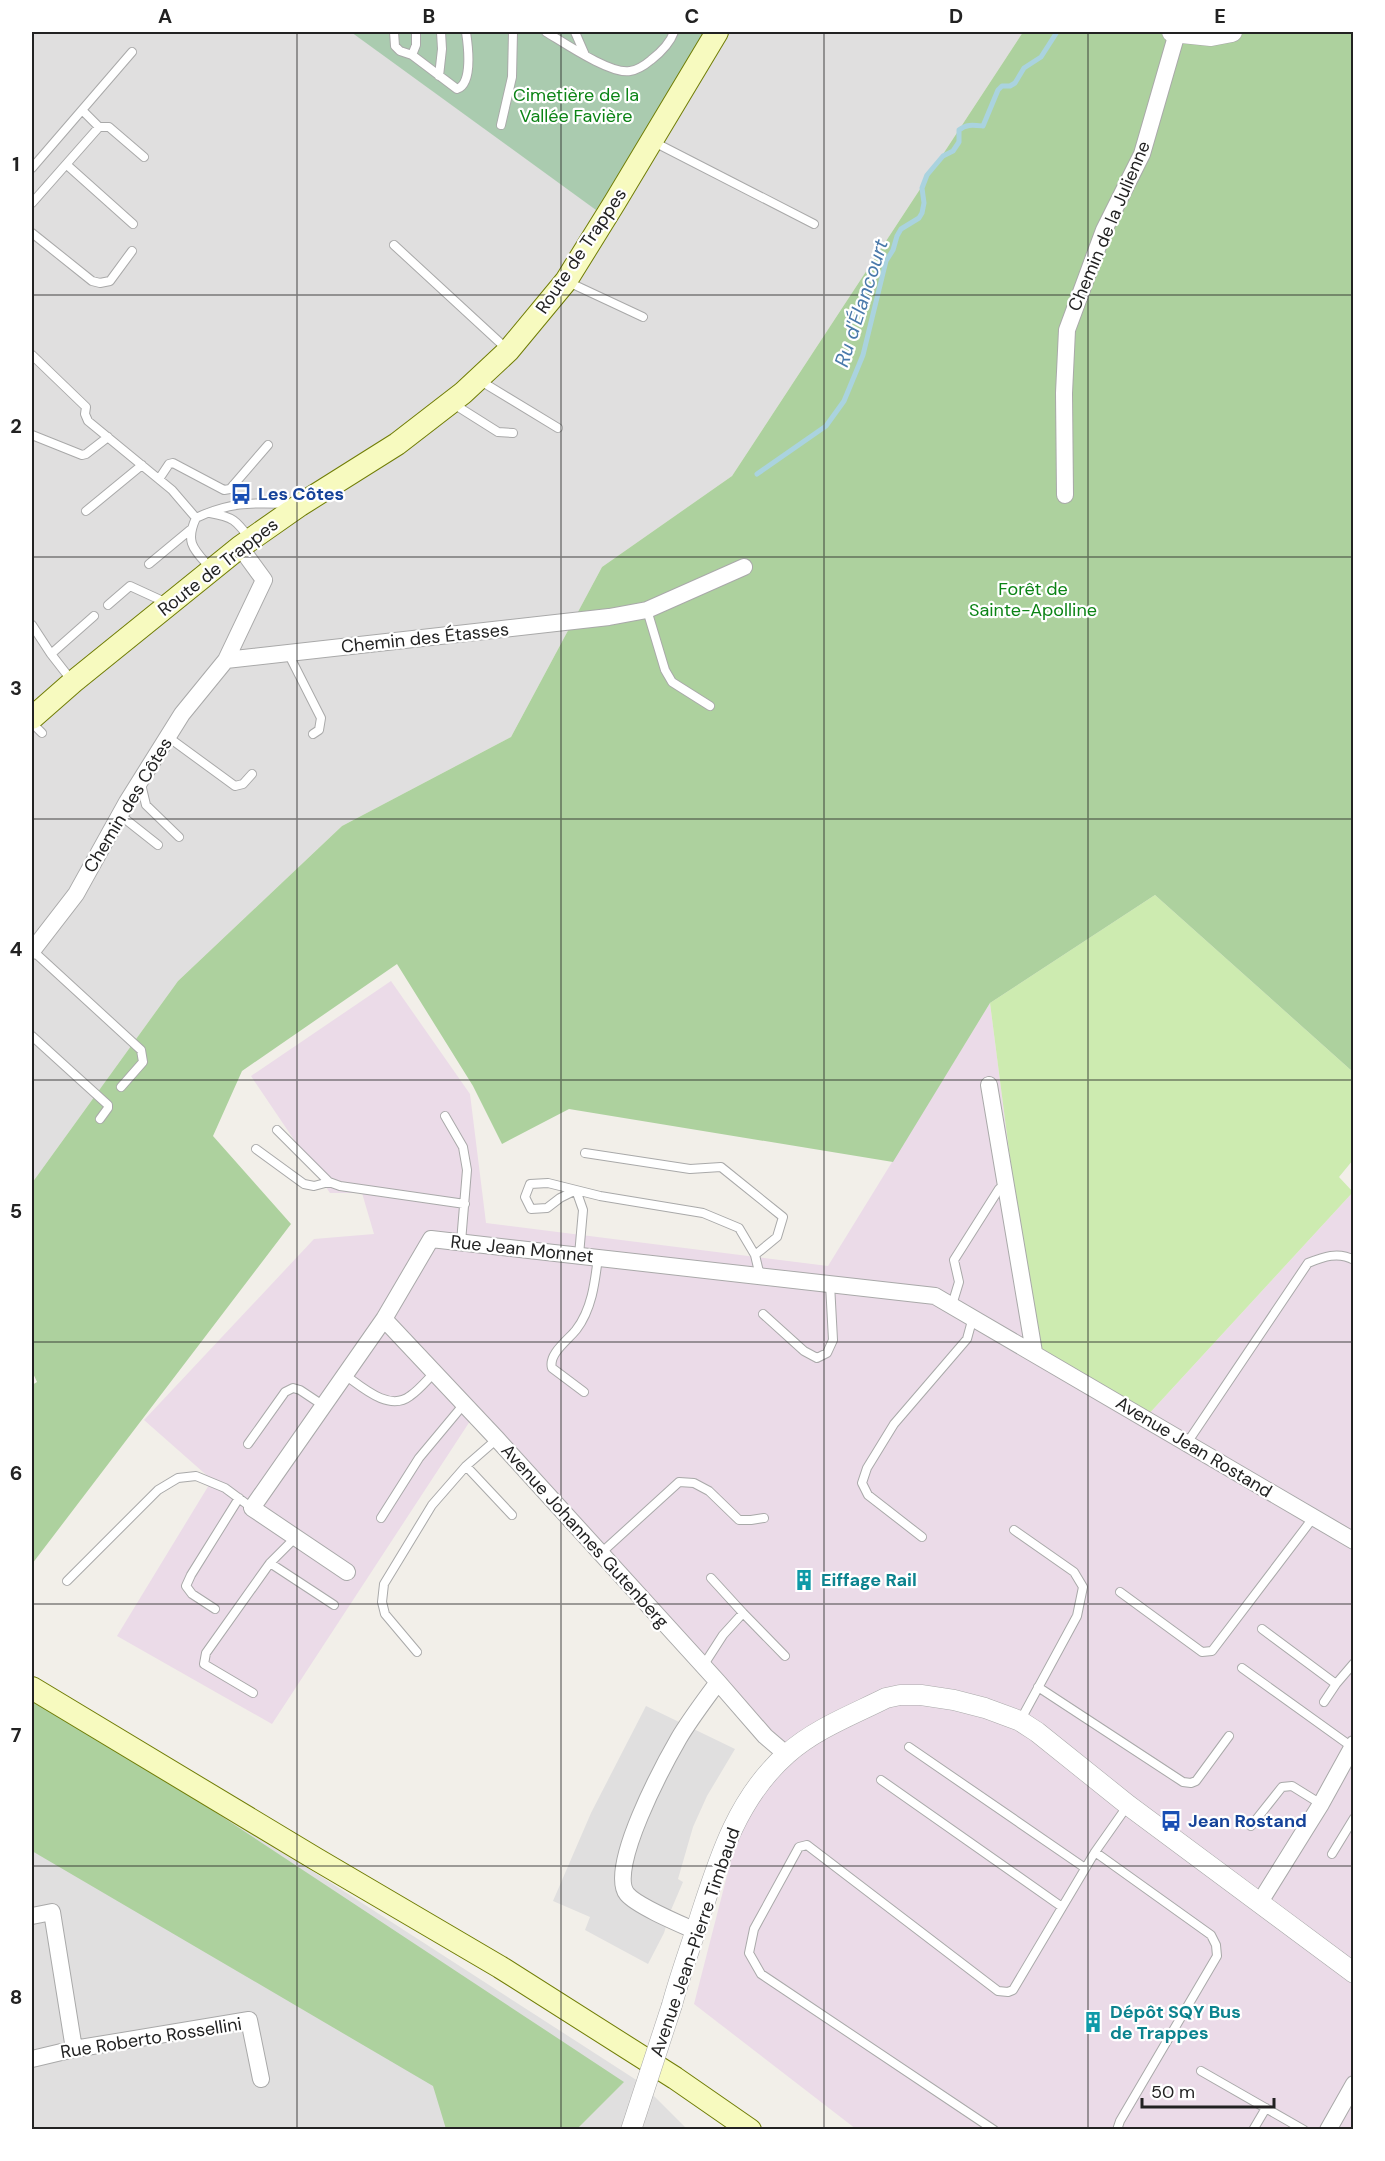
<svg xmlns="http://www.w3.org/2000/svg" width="1385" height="2161" font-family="'DM Sans',sans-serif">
	<rect width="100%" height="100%" fill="#f2efe9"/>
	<path fill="#e0dfdf" d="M 32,32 L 1023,32 L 732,476 L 602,567 L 511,737 L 342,826 L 178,981 L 32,1183 Z
		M 32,1690 L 641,2083 L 687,2129 L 32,2129 Z
		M 646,1706 L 735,1749 L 707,1796 L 693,1827 L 678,1879 L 683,1882 L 671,1910 L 664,1933 L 648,1964 L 585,1930 L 590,1917 L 553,1901 L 591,1813 Z"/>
	<path fill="#ebdbe8" d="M 391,981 L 470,1094 L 486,1223 L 828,1266 L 990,1003 L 1035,1352 L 1146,1417 L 1353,1192 L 1353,2129 L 856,2129 L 694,2004 L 749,1790 L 778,1749 L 474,1415 L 272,1724 L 117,1636 L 212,1480 L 144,1420 L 314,1239 L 374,1234 L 362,1193 L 330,1193 L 251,1076 Z"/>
	<path fill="#cdebb0" d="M 1155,895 L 1353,1072 L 1353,1160 L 1339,1177 L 1353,1192 L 1146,1417 L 1035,1352 L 990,1003 Z"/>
	<path fill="#add19e" d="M 1023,32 L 1353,32 L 1353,1072 L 1155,895 L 990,1003 L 893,1162 L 569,1109 L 502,1144 L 473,1086 L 397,964 L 242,1071 L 213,1136 L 291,1224 L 32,1564 L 32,1385 L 37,1382 L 32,1371 L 32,1183 L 178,981 L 342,826 L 511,737 L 602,567 L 732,476 Z
		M 32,1691 L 624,2082 L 577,2129 L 446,2129 L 433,2086 L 32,1851 Z"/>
	<path fill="#aacbaf" d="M 351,32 L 707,32 L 660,111 L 596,210 Z"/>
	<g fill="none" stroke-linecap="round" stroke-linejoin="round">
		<path stroke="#aad3df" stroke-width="5" d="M 757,474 L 826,426 L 844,401 L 863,355 L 886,261 L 893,250 L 897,236 L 901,229 L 919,218 L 922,213 L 924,203 L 922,188 L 927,175 L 943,156 L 953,151 L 959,142 L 959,130 C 966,124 973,125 983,126 L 998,90 L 1002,86 L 1010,86 L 1015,83 L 1024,68 L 1041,57 L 1057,32"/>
		<defs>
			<path id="service" d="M 394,32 L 395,46 L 400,51 L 412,55 L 457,89 C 473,84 468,45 466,32
				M 546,32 C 563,42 611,75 630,71 C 638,70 645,65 651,60 C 660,53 670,43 674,32
				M 575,32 L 585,55
				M 412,55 L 416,45 L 416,32
				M 439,76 L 442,49 L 441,32
				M 82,110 L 99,127
				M 501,125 L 512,77 L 513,32
				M 652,141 L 814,224
				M 67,165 L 133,224
				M 32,168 L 132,52
				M 32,203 L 99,127 L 109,127 L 144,157
				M 32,233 L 92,281 L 100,283 L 110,281 L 132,251
				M 394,245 L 508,350
				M 566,281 L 643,317
				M 32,355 L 86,407 L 85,414 L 88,421 L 172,490 L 196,518
				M 479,380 L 558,428
				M 452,403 L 498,432 L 513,433
				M 32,435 L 82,455 L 86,454 L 108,437
				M 159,479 L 169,464 L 173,463 L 224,490 L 230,489 L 268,445
				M 86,511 L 142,465
				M 210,513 C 233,517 236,520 250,539
				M 149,564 L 190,530
				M 212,570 C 195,550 184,544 196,518 C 232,501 252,503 291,504
				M 108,605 L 130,586 L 167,603
				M 647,610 L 665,670 L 672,682 L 710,706
				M 32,625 L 51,654
				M 288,653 L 321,718 L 319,730 L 313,734
				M 72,681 L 51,654 L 94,616
				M 32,723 L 42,733
				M 168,737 L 235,786 L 243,784 L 252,774
				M 141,784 L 146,805 L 179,837
				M 120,815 L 158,845
				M 32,950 L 141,1050 L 143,1062 L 121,1087
				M 32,1036 L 108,1105 L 108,1108 L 100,1119
				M 445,1116 L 463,1147 L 467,1170 L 461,1242
				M 277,1130 L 329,1182 L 340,1186 L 465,1204
				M 256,1149 L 304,1184 L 314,1186 L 329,1182
				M 585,1153 L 690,1169 L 721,1167 L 783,1217 L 777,1237 L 755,1255
				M 579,1255 L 583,1210 L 576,1190 L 560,1198 L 547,1208 L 531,1209 L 525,1197 L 530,1184 L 548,1183 L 600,1196 L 703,1213 L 739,1228 L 755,1255 L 760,1276
				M 952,1305 L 959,1282 L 954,1260 L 999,1189
				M 763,1314 L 804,1351 L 817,1358 L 827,1353 L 833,1340 L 830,1284
				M 345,1375 C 362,1387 389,1412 410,1396 C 419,1390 427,1380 434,1373
				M 584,1392 L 552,1368 C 548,1354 568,1340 576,1330 C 592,1309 595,1282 598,1257
				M 1187,1443 L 1308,1263 C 1323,1257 1338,1251 1354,1260
				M 248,1444 L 285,1392 L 293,1388 L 300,1390 L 324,1406
				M 466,1466 L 512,1515
				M 381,1518 L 419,1458 L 464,1404
				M 1014,1530 L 1074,1572 L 1083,1587 L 1077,1616 L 1020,1721
				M 922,1537 L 868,1495 L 862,1483 L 867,1468 L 894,1424 L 967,1339 L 973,1317
				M 601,1553 L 679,1482 L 694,1483 L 709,1491 L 739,1520 L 751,1520 L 764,1518
				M 270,1563 L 334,1605
				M 711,1578 L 743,1613
				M 67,1581 L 158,1490 L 178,1478 L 196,1476 L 225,1488 L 252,1508
				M 1120,1592 L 1202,1652 L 1212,1651 L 1313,1518
				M 215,1609 L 192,1594 L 186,1586 L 191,1575 L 239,1498
				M 1262,1629 L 1336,1684
				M 417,1652 L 385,1614 L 382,1602 L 384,1584 L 432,1505 L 466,1466 L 497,1439
				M 703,1666 L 723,1635 L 743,1613 L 785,1656
				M 1242,1668 L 1352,1747
				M 1038,1687 L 1183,1782 L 1191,1783 L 1196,1781 L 1229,1736
				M 253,1693 L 204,1664 L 206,1653 L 270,1563 L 295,1538
				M 1324,1702 L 1336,1684 L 1354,1663
				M 909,1747 L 1085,1868
				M 881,1780 L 1062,1907
				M 1251,1826 L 1282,1787 L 1292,1786 L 1321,1804
				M 1095,1852 L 1211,1935 L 1216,1945 L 1217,1956 L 1120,2121 L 1117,2130
				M 1332,1854 L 1354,1818
				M 1201,2071 L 1304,2130
				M 994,2130 L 761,1974 L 749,1953 L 754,1929 L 799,1847 L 807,1845 L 998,1991 L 1008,1992 L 1013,1990 L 1095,1852 L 1128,1805
				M 1253,2130 L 1266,2108"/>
			<path id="minor" d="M 1065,495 L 1064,393 L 1067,330 L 1104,230 L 1142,154 L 1177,33
				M 240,547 L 264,580 L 226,660 L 609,617 L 647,610 L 744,567
				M 32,951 L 76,894 L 127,802 L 182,714 L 226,660
				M 989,1085 L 1034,1352
				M 384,1319 L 497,1439 L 718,1682 L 765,1736 L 786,1754
				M 347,1572 L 252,1508 L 384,1319 L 431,1239 L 935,1296 L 1354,1541
				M 1260,1902 L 1321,1804 L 1354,1744
				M 32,1916 L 52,1912 L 74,2049
				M 696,1931 C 680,1924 637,1906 627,1894 C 607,1869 664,1764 679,1738 C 691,1718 705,1700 718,1682
				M 32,2059 L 74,2049 L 249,2020 L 261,2079
				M 1328,2130 L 1354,2084"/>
			<path id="tertiary" d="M 1172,32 L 1211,36 L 1232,32
				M 672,2005 C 680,1975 691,1946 700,1917 C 719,1858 738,1797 787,1754 C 815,1729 852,1715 886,1698 L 900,1695 L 921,1695 L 954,1700 L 985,1708 L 1020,1721 L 1037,1732 L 1128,1805 L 1354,1973"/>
			<path id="secondary" d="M 32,718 L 73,682 L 240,547 L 300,505 L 397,444 L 463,393 L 508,351 L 566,281 L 615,202 L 717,32
				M 32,1688 L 316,1859 L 500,1967 L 675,2078 L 750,2130"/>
		</defs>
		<use href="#service" stroke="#a9a9a9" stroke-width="10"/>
		<use href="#minor" stroke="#a9a9a9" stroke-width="18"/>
		<use href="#tertiary" stroke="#a9a9a9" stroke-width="21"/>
		<use href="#secondary" stroke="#707d05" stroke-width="24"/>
		<use href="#service" stroke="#fff" stroke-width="8"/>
		<use href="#minor" stroke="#fff" stroke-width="16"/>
		<use href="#tertiary" stroke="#fff" stroke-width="20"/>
		<use href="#secondary" stroke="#f7fabf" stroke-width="22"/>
		<defs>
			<path id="tertiary-bridge" d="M 631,2130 L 672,2005"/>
		</defs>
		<use href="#tertiary-bridge" stroke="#a9a9a9" stroke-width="21" stroke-linecap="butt"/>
		<use href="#tertiary-bridge" stroke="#fff" stroke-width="20"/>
	</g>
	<path fill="none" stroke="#222" stroke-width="1.5" stroke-opacity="0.55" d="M 297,32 L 297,2130M 561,32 L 561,2130M 824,32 L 824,2130M 1088,32 L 1088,2130M 32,295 L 1354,295M 32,557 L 1354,557M 32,819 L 1354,819M 32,1080 L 1354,1080M 32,1342 L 1354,1342M 32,1604 L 1354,1604M 32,1866 L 1354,1866"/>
	<defs>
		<symbol id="bus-bare" viewBox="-9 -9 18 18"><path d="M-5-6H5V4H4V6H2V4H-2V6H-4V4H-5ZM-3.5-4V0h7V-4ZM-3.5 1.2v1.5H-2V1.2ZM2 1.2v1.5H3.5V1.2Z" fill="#1a4fb4" stroke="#fff" stroke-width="2.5" paint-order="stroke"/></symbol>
		<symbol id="building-bare" viewBox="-9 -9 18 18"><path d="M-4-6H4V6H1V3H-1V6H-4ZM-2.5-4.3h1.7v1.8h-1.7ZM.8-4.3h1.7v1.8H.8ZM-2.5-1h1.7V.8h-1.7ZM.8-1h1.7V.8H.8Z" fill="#0f9aa8" stroke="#fff" stroke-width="2.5" paint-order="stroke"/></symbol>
	</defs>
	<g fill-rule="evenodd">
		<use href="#bus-bare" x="226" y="479" width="30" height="30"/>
		<use href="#building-bare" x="789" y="1565" width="30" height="30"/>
		<use href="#bus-bare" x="1156" y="1806" width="30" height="30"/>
		<use href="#building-bare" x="1078" y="2007" width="30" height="30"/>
	</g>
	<g text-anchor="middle" stroke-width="4.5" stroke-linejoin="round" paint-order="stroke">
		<g font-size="18" fill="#0c8416" stroke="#fff">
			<text x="576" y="101">Cimetière de la<tspan x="576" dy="21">Vallée Favière</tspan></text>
			<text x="1033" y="595">Forêt de<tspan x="1033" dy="21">Sainte-Apolline</tspan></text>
		</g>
		<g font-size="18" fill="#222" stroke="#fff">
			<text transform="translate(1109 226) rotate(-67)" y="6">Chemin de la Julienne</text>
			<text transform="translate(581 251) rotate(-56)" y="6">Route de Trappes</text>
			<text transform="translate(218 567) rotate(-38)" y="6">Route de Trappes</text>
			<text transform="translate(425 638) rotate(-6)" y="6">Chemin des Étasses</text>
			<text transform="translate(128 805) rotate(-59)" y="6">Chemin des Côtes</text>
			<text transform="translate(522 1249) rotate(6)" y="6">Rue Jean Monnet</text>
			<text transform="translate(1194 1447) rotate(31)" y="6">Avenue Jean Rostand</text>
			<text transform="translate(585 1536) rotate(48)" y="6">Avenue Johannes Gutenberg</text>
			<text transform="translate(695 1942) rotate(-71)" y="6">Avenue Jean-Pierre Timbaud</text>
			<text transform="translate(151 2038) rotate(-9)" y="6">Rue Roberto Rossellini</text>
		</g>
		<g font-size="18" font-weight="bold" fill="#164399" stroke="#fff" text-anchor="start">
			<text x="258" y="500">Les Côtes</text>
			<text x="1188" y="1827">Jean Rostand</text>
		</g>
		<g font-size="18" font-weight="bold" fill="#0d838f" stroke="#fff" text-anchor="start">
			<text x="821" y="1586">Eiffage Rail</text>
			<text x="1110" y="2018">Dépôt SQY Bus<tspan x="1110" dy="21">de Trappes</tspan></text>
		</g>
		<g font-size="20" font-style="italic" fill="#4a7aab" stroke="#fff">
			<text transform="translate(861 303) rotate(-72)" y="7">Ru d'Élancourt</text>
		</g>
	</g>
	<rect width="1385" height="2161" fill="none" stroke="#ffffff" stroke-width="66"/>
	<path d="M1142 2098v9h132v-9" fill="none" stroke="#222222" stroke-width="3"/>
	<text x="1151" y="2098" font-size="18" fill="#222222" stroke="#ffffff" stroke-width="4.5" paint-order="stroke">50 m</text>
	<rect x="33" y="33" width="1319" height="2095" fill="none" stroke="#222" stroke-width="2"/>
	<g font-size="20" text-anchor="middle" font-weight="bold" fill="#222">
		<text x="165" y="23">A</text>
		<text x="429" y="23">B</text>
		<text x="692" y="23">C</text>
		<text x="956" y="23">D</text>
		<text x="1220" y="23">E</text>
		<text x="16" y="171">1</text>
		<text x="16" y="433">2</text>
		<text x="16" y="695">3</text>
		<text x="16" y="956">4</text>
		<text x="16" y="1218">5</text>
		<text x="16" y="1480">6</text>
		<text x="16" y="1742">7</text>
		<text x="16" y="2004">8</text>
	</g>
</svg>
